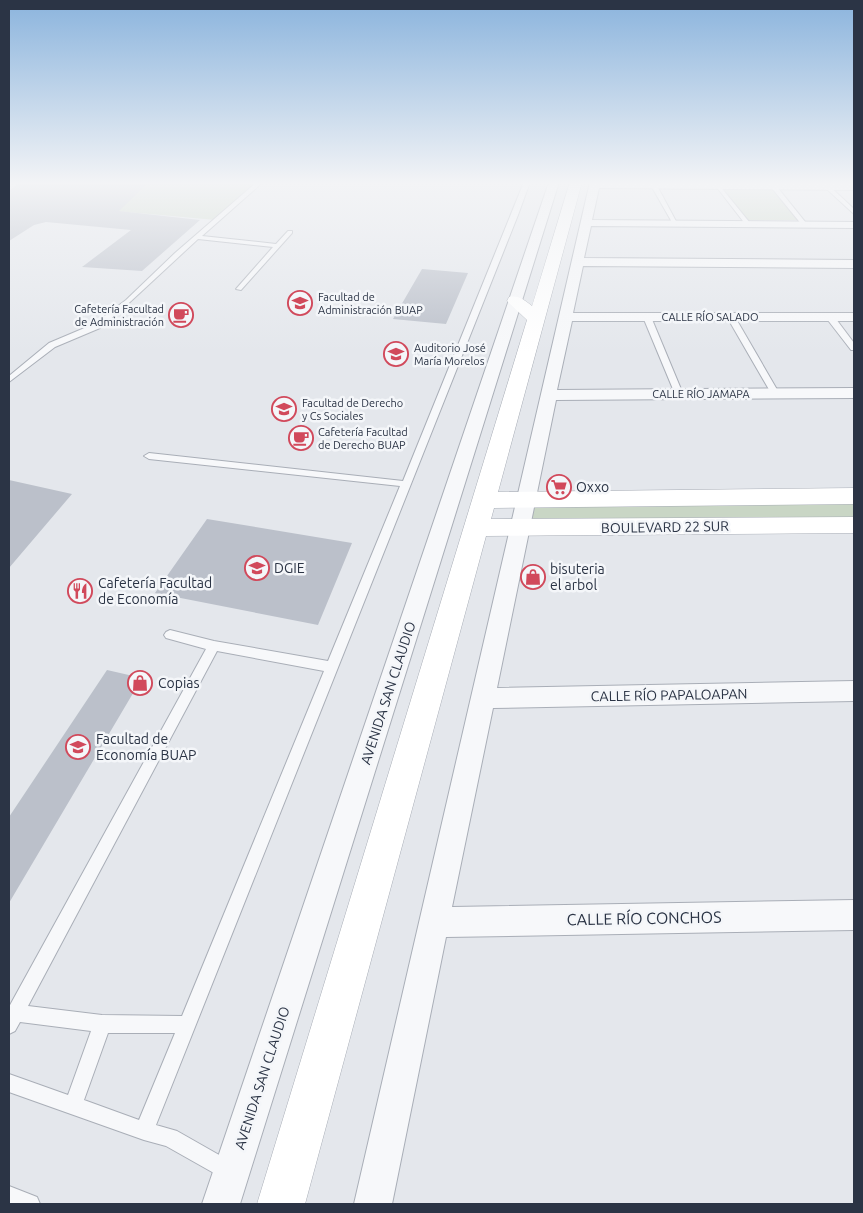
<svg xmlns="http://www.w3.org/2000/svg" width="863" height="1213" font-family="Ubuntu,sans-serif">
	<rect width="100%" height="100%" fill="#e4e7ec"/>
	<path fill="#c9d6c5" d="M 99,182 L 260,182 L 216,220 L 61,206 Z
		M 721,187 L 772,188 L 799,220 L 744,220 Z
		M 854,496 L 854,525 L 520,528 L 526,500 Z"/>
	<path fill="#bbc0ca" d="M 20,182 L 149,182 L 119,211 L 200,220 L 142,271 L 82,267 L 131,230 L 46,222 L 34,225 L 9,241 L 9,191 Z
		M 422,269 L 468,273 L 446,324 L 393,319 Z
		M 9,480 L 72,494 L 9,568 Z
		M 207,519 L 352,543 L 318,625 L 155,593 Z
		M 107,670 L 142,678 L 9,903 L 9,817 Z"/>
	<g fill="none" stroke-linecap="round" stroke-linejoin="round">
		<defs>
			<path id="lane" d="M 257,182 L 263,182 L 202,236 L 276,244 L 288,231 L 292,231 L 292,233 L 241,290 L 236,289 L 273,247 L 198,239 L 130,302 L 100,328 L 55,347 L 9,382 L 9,376 L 49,343 L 94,324 L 126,300 L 175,253 Z
				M 524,182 L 530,182 L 518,215 L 156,1125 L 177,1131 L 235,1164 L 238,1171 L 235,1178 L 228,1181 L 166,1146 L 144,1140 L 9,1092 L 9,1074 L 68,1095 L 91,1031 L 20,1022 L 15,1031 L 9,1034 L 9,1007 L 206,649 L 166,638 L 164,635 L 166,632 L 170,630 L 214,641 L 328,661 L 400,486 L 149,459 L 144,456 L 149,453 L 403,481 ZM 217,651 L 324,671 L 182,1016 L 102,1015 L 28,1006 ZM 108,1033 L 175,1033 L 139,1120 L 84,1100 Z
				M 649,182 L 655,182 L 678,225 L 673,224 Z
				M 767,182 L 773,182 L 806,223 L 806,225 L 802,225 Z
				M 819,182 L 825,182 L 854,209 L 854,214 Z
				M 715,185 L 719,185 L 750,223 L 750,225 L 746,225 Z
				M 644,315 L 651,317 L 683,394 L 682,396 L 675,394 L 643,317 Z
				M 728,315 L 735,317 L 779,393 L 778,395 L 771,393 L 727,317 Z
				M 827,315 L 833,315 L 854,343 L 854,350 L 851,350 L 827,319 Z
				M 9,1186 L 37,1197 L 40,1204 L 9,1204 Z"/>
			<path id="street" d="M 549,182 L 559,182 L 240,1204 L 202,1204 Z
				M 590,182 L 854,184 L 854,190 L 599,188 L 592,220 L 854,222 L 854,228 L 591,226 L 584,258 L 854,260 L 854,268 L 583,266 L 573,313 L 854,313 L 854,321 L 572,321 L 557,390 L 854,388 L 854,398 L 556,400 L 497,688 L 854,681 L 854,701 L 493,708 L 452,907 L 854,900 L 854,930 L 446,937 L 392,1204 L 354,1204 Z"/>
			<path id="secondary" d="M 570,182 L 582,182 L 498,492 L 854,488 L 854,504 L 494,508 L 491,519 L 854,517 L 854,533 L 486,536 L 305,1204 L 257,1204 L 527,320 L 507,301 L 509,297 C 519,295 524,300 532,306 Z"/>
		</defs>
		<use href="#lane" stroke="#a9aeb7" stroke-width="2"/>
		<use href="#street" stroke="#a9aeb7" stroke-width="2"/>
		<use href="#secondary" stroke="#a9aeb7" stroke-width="1"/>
		<use href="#lane" fill="#f7f8fa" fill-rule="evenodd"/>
		<use href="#street" fill="#f7f8fa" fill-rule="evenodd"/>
		<use href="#secondary" fill="#fff" fill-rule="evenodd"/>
	</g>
	<linearGradient id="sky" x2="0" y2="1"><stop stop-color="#8bb4dd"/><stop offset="0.52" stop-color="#f3f4f6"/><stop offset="1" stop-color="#f3f4f6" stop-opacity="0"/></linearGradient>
	<rect width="863" height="352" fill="url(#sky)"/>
	<defs>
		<symbol id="university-ring" viewBox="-11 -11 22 22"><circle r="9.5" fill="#f4f6f9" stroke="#d1495b" stroke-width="1.5"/><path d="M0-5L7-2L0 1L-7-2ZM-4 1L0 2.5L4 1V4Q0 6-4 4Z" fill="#d1495b"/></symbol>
		<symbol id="cafe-ring" viewBox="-11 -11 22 22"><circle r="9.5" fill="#f4f6f9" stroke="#d1495b" stroke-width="1.5"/><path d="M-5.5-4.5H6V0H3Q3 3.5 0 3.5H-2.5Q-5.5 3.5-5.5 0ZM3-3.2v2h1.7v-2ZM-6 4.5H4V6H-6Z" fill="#d1495b"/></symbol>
		<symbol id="school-ring" viewBox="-11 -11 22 22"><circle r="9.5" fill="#f4f6f9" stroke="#d1495b" stroke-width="1.5"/><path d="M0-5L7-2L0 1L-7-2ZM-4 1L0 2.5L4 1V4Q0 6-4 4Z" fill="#d1495b"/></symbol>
		<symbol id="supermarket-ring" viewBox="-11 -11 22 22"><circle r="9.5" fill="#f4f6f9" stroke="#d1495b" stroke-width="1.5"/><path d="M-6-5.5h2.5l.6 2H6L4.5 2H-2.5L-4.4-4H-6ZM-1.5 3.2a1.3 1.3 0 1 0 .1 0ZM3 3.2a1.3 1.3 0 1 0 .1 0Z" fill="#d1495b"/></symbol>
		<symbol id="shop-ring" viewBox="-11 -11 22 22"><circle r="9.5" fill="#f4f6f9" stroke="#d1495b" stroke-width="1.5"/><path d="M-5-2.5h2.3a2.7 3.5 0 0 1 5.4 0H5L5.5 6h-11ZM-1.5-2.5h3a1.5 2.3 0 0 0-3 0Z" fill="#d1495b"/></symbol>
		<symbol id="restaurant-ring" viewBox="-11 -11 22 22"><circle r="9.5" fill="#f4f6f9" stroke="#d1495b" stroke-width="1.5"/><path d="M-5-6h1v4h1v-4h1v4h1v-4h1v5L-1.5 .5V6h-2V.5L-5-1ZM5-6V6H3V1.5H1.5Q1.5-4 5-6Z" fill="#d1495b"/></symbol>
	</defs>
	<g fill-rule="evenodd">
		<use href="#university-ring" x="286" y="289" width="28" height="28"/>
		<use href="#cafe-ring" x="167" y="301" width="28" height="28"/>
		<use href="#university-ring" x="382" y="340" width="28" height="28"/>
		<use href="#school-ring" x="270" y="395" width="28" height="28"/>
		<use href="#cafe-ring" x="287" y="424" width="28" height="28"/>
		<use href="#supermarket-ring" x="545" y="473" width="28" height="28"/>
		<use href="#university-ring" x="243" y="554" width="28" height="28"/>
		<use href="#shop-ring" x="519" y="563" width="28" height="28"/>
		<use href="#restaurant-ring" x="66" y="577" width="28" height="28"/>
		<use href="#shop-ring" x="126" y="669" width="28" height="28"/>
		<use href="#university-ring" x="64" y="733" width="28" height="28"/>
	</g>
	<g text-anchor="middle" stroke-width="5" stroke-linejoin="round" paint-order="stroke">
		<g font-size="11" fill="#2b3445" stroke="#f4f6f9" text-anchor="start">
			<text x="318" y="301">Facultad de<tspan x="318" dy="13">Administración BUAP</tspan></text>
			<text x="164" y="313" text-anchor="end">Cafetería Facultad<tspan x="164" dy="13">de Administración</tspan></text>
			<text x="414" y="352">Auditorio José<tspan x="414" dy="13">María Morelos</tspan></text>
			<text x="302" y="407">Facultad de Derecho<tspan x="302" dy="13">y Cs Sociales</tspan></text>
			<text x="318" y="436">Cafetería Facultad<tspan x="318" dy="13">de Derecho BUAP</tspan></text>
		</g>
		<g font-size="11" fill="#2b3445" stroke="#f4f6f9">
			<text x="710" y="321">CALLE RÍO SALADO</text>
			<text x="701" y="398">CALLE RÍO JAMAPA</text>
		</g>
		<g font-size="14" fill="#2b3445" stroke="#f4f6f9" text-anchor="start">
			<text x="576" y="492">Oxxo</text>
			<text x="274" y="573">DGIE</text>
			<text x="550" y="574">bisuteria<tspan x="550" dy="16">el arbol</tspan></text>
			<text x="98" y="588">Cafetería Facultad<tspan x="98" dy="16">de Economía</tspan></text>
			<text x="158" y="688">Copias</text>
			<text x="96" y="744">Facultad de<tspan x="96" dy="16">Economía BUAP</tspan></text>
		</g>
		<g font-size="14" fill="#2b3445" stroke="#f4f6f9">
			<text transform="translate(665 527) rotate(-1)" y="5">BOULEVARD 22 SUR</text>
			<text transform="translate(388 693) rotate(-72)" y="5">AVENIDA SAN CLAUDIO</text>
			<text transform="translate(669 695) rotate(-1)" y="5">CALLE RÍO PAPALOAPAN</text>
			<text transform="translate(262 1078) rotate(-72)" y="5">AVENIDA SAN CLAUDIO</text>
		</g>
		<g font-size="16" fill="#2b3445" stroke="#f4f6f9">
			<text transform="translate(644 918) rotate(-1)" y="6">CALLE RÍO CONCHOS</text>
		</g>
	</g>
	<rect width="863" height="1213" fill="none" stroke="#2b3445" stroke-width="20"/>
</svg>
